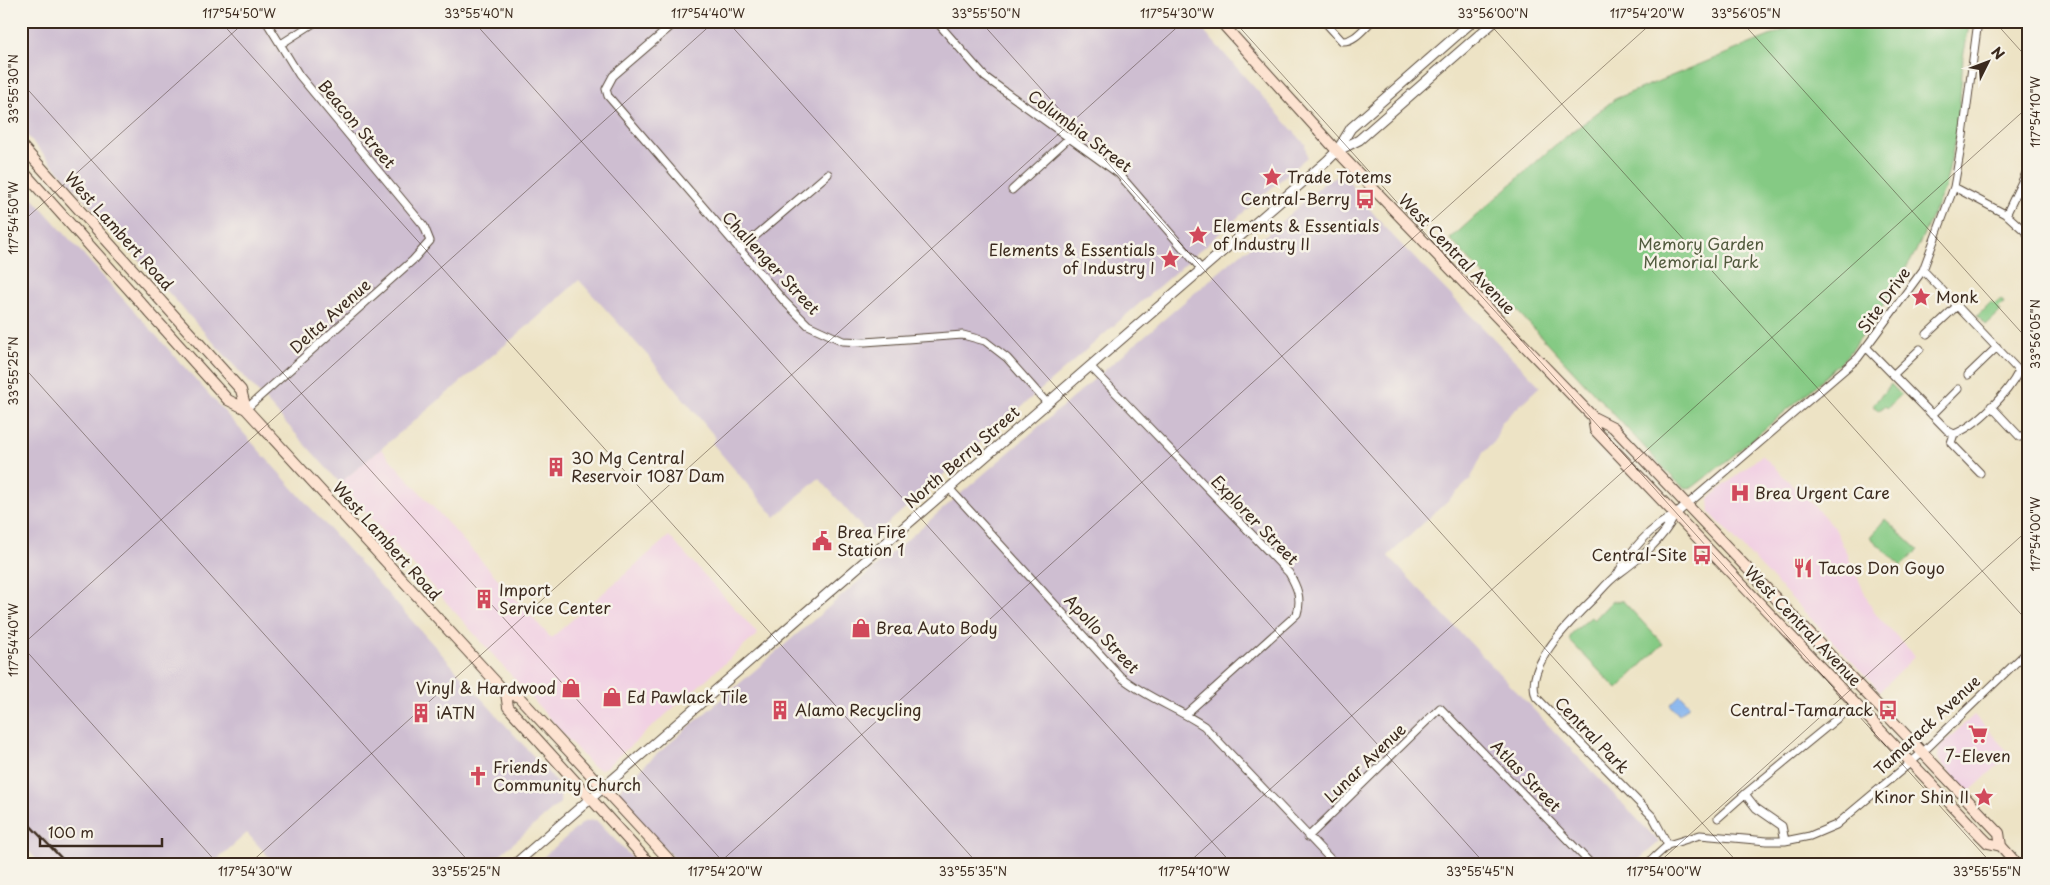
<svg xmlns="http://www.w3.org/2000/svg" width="2050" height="885" font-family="'Playpen Sans',sans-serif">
	<rect width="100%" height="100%" fill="#f7f3e8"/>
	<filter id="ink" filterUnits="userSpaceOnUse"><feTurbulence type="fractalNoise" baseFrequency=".02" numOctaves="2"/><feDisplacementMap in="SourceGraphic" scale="10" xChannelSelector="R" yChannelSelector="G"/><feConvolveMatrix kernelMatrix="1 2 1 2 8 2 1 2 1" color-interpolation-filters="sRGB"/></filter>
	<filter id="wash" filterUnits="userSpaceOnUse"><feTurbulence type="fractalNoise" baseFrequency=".0096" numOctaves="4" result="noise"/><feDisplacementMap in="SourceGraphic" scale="20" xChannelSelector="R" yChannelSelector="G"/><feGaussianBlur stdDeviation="1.12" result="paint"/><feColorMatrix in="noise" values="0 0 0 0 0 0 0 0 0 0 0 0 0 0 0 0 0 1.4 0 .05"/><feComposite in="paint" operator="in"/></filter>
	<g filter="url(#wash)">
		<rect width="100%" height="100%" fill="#ede3c5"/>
		<path fill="#f1d0e3" d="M 381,449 L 551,638 L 669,536 L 758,634 L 606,767 L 600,769 L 592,766 L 340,483 Z
			M 1762,455 L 1834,526 L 1873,611 L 1915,656 L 1880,691 L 1710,513 L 1709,498 Z
			M 1974,715 L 2010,754 L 1968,793 L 1938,759 L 1939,747 Z"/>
		<path fill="#cebed1" d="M 21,21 L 1195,21 L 1305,144 L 1307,157 L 871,538 L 819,478 L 775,517 L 712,443 L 716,438 L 649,357 L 579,280 L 536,319 L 340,483 L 21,129 Z
			M 1339,177 L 1348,179 L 1355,191 L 1387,230 L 1540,386 L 1501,423 L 1495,441 L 1483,453 L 1470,480 L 1388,556 L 1659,842 L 1634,864 L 680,864 L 621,803 L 618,792 L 648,762 L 1240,254 L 1264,237 L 1329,179 Z
			M 21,185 L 561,787 L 560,803 L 489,864 L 275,864 L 247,833 L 212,864 L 41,864 L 21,843 Z
			M 596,820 L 638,864 L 535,864 L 585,821 Z"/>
		<path fill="#85ca84" stroke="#607a51" d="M 1806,21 L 1970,21 L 1963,58 L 1958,125 L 1945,188 L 1915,253 L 1874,320 L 1845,358 L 1813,388 L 1729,459 L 1693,487 L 1685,488 L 1676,481 L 1450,239 L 1554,146 L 1615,99 Z
			M 2001,299 L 2004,303 L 1998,309 L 2001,311 L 1986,325 L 1977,316 L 1991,302 L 1994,305 Z
			M 1891,384 L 1901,395 L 1887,408 L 1885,406 L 1878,411 L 1873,405 Z
			M 1885,519 L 1918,550 L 1901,566 L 1870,537 Z
			M 1612,601 L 1623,601 L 1663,644 L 1617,689 L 1569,640 L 1572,633 L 1591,617 L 1594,620 Z"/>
		<path fill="#83b3ee" stroke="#5f6e86" d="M 1680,695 L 1690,705 L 1679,715 L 1670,705 Z"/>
	</g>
	<g filter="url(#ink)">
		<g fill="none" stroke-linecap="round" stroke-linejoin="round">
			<defs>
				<path id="minor" d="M 677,21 L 613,76 L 606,89 L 608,96 L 784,301 L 808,325 L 843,341 L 865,342 L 963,335 L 985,341 L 1007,358 L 1047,403
					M 936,21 L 985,77 L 1119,174 L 1202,270
					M 1324,21 L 1342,41 C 1354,42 1363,29 1372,21
					M 281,44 L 317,21
					M 1954,187 L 2007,215 L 2029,235
					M 1012,190 L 1069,138
					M 2006,215 L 2029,167
					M 739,250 L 828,174
					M 1927,334 L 1958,305
					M 1867,348 L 1948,431 L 1954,434 C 1977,426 2008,393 2019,371 L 1923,270
					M 1090,366 L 1289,573 C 1297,587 1302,598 1297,614 L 1186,714
					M 2019,371 L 2029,374
					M 1894,374 L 1920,349
					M 1968,375 L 1997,347
					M 1991,406 L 2020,437
					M 246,409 L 413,260 L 430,241 L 424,226 L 299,75 L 266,21
					M 1932,415 L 1958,389
					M 1954,434 L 1951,443 L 1980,473
					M 949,488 L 1121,677 C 1147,698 1177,708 1204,726 L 1335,864
					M 1617,575 C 1629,552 1651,526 1675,515 L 1858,358 L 1923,270 L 1954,187 L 1963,136 L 1978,21
					M 1718,818 L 1745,794
					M 1308,837 L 1440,708 L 1591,864
					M 1785,841 L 1782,826 L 1756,808 L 1745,794 L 1856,703
					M 1668,845 L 1653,817 L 1536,697 C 1524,665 1572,620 1593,599 C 1601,591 1608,581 1617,575 C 1639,559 1663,540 1675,515
					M 1647,864 L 1668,845 L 1700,835 L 1767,841 L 1785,841 L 1810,836 L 1836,825 L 1922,753 L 2029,650"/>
				<path id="tertiary" d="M 1337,151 L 1359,140 L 1495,21
					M 515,864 L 1327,161 L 1337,151 L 1351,128 L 1473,21"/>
				<path id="secondary" d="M 1220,21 L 1337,151 L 1593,417 L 1613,427 L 1999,833 L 2001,846 L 2017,864
					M 21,145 L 241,390 L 246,409
					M 21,169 L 228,400 L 246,409 L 506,693 L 519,697 L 673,864
					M 1593,417 L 1595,430 L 1981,836 L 1988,843 L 2001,846
					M 506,693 L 508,707 L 650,864"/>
			</defs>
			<use href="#minor" stroke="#564637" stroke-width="9"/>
			<use href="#tertiary" stroke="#564637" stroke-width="11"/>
			<use href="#secondary" stroke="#564637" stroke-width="12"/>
			<use href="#minor" stroke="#fff" stroke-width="7"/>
			<use href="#tertiary" stroke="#fff" stroke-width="9"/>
			<use href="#secondary" stroke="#fde3d1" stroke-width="10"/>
			<path stroke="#3b2a1e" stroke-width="2.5" d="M 21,816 L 67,864"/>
		</g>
	</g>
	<path fill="none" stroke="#3b2a1e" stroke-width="1" stroke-opacity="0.45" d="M 220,21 L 978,864M 473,21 L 1232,864M 727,21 L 1485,864M 980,21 L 1739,864M 1234,21 L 1992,864M 1487,21 L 2029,623M 1741,21 L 2029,341M 1994,21 L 2029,60M 21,82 L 725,864M 21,223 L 246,21M 21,364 L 471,864M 21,645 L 218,864M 21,646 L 715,21M 249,864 L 1184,21M 718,864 L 1654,21M 1187,864 L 2029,106M 1657,864 L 2029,529"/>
	<defs>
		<symbol id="sight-bare" viewBox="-9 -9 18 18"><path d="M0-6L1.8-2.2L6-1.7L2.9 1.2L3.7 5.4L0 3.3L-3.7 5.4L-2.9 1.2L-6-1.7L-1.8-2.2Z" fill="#d1495b" stroke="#f7f3e8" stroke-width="2.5" paint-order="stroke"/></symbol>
		<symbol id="bus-bare" viewBox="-9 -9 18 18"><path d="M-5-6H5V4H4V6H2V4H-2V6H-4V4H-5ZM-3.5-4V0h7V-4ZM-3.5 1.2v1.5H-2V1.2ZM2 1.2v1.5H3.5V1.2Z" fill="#d1495b" stroke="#f7f3e8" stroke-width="2.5" paint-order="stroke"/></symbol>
		<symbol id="building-bare" viewBox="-9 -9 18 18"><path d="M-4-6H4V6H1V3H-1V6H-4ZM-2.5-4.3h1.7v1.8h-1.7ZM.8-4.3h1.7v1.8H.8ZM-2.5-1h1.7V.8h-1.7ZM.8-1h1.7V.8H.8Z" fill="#d1495b" stroke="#f7f3e8" stroke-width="2.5" paint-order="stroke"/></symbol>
		<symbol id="hospital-bare" viewBox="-9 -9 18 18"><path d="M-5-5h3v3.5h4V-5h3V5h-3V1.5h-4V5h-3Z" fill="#d1495b" stroke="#f7f3e8" stroke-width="2.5" paint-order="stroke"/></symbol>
		<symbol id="civic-bare" viewBox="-9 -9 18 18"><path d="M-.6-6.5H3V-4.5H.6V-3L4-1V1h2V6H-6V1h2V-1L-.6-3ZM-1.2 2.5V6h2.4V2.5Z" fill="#d1495b" stroke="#f7f3e8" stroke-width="2.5" paint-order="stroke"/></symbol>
		<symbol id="restaurant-bare" viewBox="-9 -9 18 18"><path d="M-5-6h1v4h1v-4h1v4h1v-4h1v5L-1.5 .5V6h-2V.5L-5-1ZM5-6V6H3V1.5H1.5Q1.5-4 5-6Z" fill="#d1495b" stroke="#f7f3e8" stroke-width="2.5" paint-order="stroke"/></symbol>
		<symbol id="shop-bare" viewBox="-9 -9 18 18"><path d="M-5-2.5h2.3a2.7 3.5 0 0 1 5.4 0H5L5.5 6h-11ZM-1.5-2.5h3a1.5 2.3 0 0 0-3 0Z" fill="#d1495b" stroke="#f7f3e8" stroke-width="2.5" paint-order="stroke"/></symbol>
		<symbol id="supermarket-bare" viewBox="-9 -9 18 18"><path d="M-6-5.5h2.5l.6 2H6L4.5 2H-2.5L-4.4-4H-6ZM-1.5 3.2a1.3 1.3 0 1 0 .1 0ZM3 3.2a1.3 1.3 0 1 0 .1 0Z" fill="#d1495b" stroke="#f7f3e8" stroke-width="2.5" paint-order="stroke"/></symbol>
		<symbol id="church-bare" viewBox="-9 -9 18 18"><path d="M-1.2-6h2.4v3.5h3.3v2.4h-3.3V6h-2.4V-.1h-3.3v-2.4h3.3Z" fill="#d1495b" stroke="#f7f3e8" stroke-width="2.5" paint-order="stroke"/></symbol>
	</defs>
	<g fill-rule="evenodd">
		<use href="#sight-bare" x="1258" y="163" width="28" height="28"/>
		<use href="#bus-bare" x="1351" y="185" width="28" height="28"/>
		<use href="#sight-bare" x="1184" y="221" width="28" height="28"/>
		<use href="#sight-bare" x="1156" y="245" width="28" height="28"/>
		<use href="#sight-bare" x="1907" y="283" width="28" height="28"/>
		<use href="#building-bare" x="542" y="453" width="28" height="28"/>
		<use href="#hospital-bare" x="1726" y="479" width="28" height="28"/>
		<use href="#civic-bare" x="808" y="527" width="28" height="28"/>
		<use href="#bus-bare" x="1688" y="541" width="28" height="28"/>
		<use href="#restaurant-bare" x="1789" y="554" width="28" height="28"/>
		<use href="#building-bare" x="470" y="585" width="28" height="28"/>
		<use href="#shop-bare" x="847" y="614" width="28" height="28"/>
		<use href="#shop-bare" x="557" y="674" width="28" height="28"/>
		<use href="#shop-bare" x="598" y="683" width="28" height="28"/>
		<use href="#building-bare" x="766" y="696" width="28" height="28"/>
		<use href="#bus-bare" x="1874" y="696" width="28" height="28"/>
		<use href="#building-bare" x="407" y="699" width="28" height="28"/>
		<use href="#supermarket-bare" x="1964" y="720" width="28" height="28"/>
		<use href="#church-bare" x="464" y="762" width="28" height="28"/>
		<use href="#sight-bare" x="1970" y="783" width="28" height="28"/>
	</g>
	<g text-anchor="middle" stroke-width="5" stroke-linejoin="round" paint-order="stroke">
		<g font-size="16" fill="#3b2a1e" stroke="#f7f3e8">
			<text transform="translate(357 124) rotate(50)" y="6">Beacon Street</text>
			<text transform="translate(1080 131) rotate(37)" y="6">Columbia Street</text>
			<text transform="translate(119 231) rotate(48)" y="6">West Lambert Road</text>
			<text transform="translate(1457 254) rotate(46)" y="6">West Central Avenue</text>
			<text transform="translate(771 263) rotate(47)" y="6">Challenger Street</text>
			<text transform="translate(1884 300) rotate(-54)" y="6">Site Drive</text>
			<text transform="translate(330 316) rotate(-42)" y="6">Delta Avenue</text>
			<text transform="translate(962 457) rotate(-41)" y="6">North Berry Street</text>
			<text transform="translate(1255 520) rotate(46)" y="6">Explorer Street</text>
			<text transform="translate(387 541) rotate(48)" y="6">West Lambert Road</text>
			<text transform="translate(1803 626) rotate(46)" y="6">West Central Avenue</text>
			<text transform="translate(1102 634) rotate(47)" y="6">Apollo Street</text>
			<text transform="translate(1927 725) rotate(-43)" y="6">Tamarack Avenue</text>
			<text transform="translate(1592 735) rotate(46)" y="6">Central Park</text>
			<text transform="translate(1365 763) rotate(-44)" y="6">Lunar Avenue</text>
			<text transform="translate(1526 776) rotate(46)" y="6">Atlas Street</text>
		</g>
		<g font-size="16" fill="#3b2a1e" stroke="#f7f3e8" text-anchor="start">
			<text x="1287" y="183">Trade Totems</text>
			<text x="1350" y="205" text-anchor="end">Central-Berry</text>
			<text x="1213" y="232">Elements &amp; Essentials<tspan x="1213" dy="18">of Industry II</tspan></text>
			<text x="1155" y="256" text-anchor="end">Elements &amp; Essentials<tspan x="1155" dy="18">of Industry I</tspan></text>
			<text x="1936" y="303">Monk</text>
			<text x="571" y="464">30 Mg Central<tspan x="571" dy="18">Reservoir 1087 Dam</tspan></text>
			<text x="1755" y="499">Brea Urgent Care</text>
			<text x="837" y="538">Brea Fire<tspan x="837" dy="18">Station 1</tspan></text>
			<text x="1687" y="561" text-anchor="end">Central-Site</text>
			<text x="1818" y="574">Tacos Don Goyo</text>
			<text x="499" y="596">Import<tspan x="499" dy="18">Service Center</tspan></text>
			<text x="876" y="634">Brea Auto Body</text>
			<text x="556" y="694" text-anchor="end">Vinyl &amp; Hardwood</text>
			<text x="627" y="703">Ed Pawlack Tile</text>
			<text x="795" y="716">Alamo Recycling</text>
			<text x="1873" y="716" text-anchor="end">Central-Tamarack</text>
			<text x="436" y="719">iATN</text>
			<text x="1978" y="762" text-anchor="middle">7-Eleven</text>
			<text x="493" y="773">Friends<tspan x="493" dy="18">Community Church</tspan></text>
			<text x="1969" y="803" text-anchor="end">Kinor Shin II</text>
		</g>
		<g font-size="16" fill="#515a3d" stroke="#f7f3e8">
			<text x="1701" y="250">Memory Garden<tspan x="1701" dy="18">Memorial Park</tspan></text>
		</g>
	</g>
	<rect width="2050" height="885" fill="none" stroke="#f7f3e8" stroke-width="55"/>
	<g transform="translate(1988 62) rotate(48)" stroke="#f7f3e8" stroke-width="4" paint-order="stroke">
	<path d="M0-4L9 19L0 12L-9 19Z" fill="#3b2a1e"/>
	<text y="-8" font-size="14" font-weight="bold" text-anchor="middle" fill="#3b2a1e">N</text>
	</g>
	<path d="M40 838v8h122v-8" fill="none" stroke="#3b2a1e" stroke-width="2.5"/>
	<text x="48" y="838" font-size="15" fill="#3b2a1e" stroke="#f7f3e8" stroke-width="4" paint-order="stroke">100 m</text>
	<rect x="28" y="28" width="1994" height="830" fill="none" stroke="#3b2a1e" stroke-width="2"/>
	<g font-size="12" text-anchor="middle" fill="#3b2a1e">
		<text x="239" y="18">117°54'50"W</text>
		<text x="479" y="18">33°55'40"N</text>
		<text x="708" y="18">117°54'40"W</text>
		<text x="986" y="18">33°55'50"N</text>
		<text x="1177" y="18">117°54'30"W</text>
		<text x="1493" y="18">33°56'00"N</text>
		<text x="1647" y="18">117°54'20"W</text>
		<text x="1746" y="18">33°56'05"N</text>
		<text transform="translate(14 89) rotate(-90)" y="4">33°55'30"N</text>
		<text transform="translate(2036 112) rotate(-90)" y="4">117°54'10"W</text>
		<text transform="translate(14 218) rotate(-90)" y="4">117°54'50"W</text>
		<text transform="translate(2036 334) rotate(-90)" y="4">33°56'05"N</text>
		<text transform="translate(14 371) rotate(-90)" y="4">33°55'25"N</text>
		<text transform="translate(2036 534) rotate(-90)" y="4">117°54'00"W</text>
		<text transform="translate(14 640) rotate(-90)" y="4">117°54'40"W</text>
		<text x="255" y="876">117°54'30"W</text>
		<text x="466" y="876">33°55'25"N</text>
		<text x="725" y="876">117°54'20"W</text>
		<text x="973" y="876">33°55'35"N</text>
		<text x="1194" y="876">117°54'10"W</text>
		<text x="1480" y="876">33°55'45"N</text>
		<text x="1664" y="876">117°54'00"W</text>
		<text x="1987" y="876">33°55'55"N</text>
	</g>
</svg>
